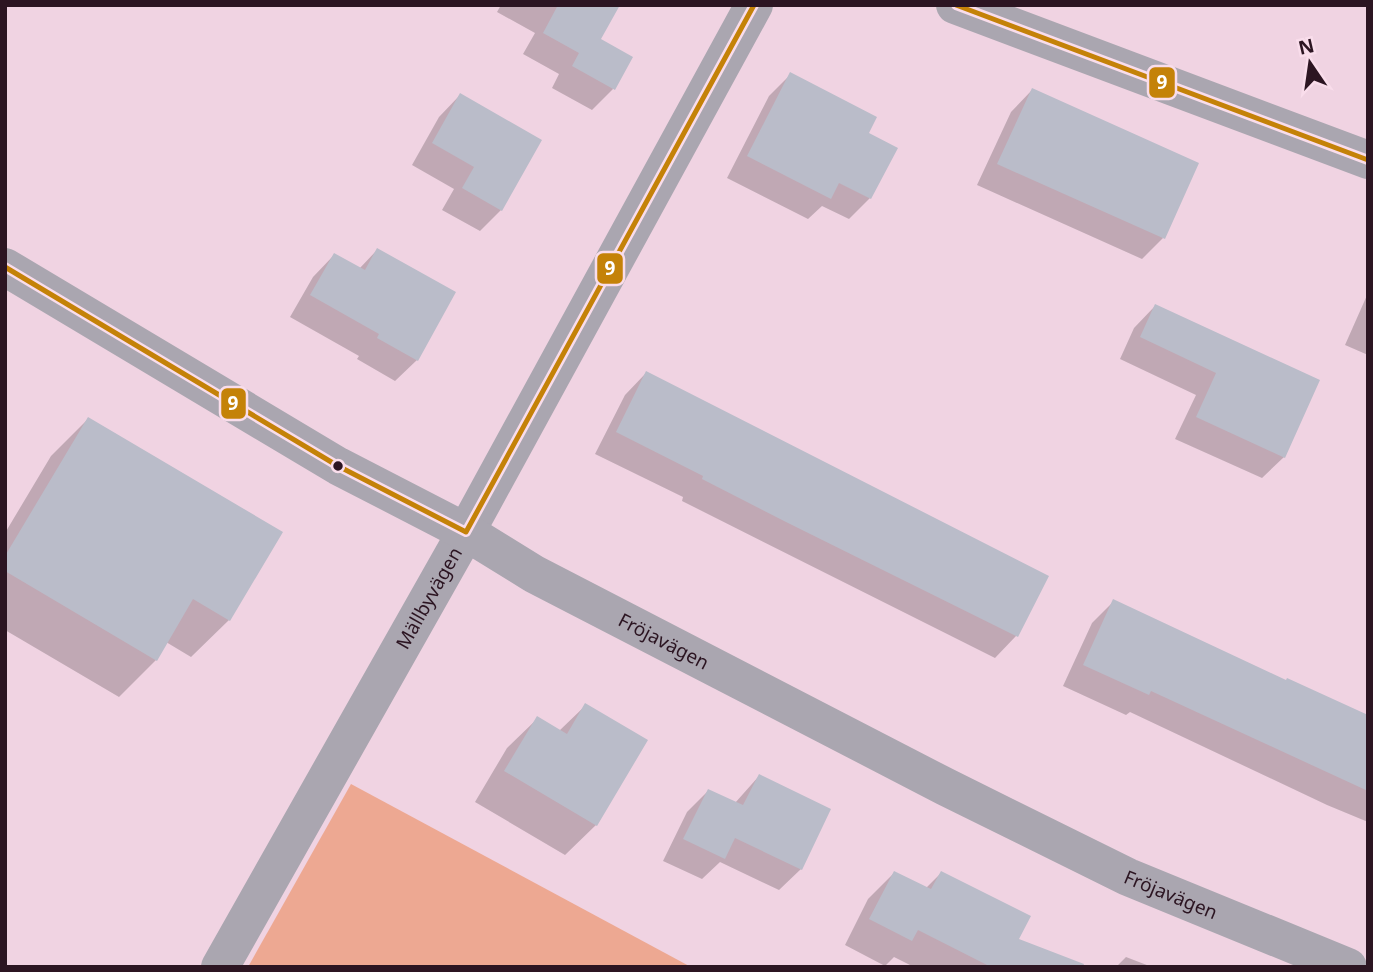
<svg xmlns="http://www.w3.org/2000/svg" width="1373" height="972" font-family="'Noto Sans',sans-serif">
	<rect width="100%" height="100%" fill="#f0d3e2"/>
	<path fill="#eda892" d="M 351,784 L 691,967 L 248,967 Z"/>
	<path fill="#0003" d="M 501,5 L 618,5 L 599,40 L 613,89 L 592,110 L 552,88 L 559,74 L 523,54 L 535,33 L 497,12 Z
		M 790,75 L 870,198 L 849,219 L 822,206 L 808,219 L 727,178 L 769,96 Z
		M 1032,90 L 1163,238 L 1142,259 L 977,185 L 1011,112 Z
		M 460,95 L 501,210 L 480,231 L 442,210 L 454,189 L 412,165 L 439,117 Z
		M 377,250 L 417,360 L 395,381 L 357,359 L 359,356 L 290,317 L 313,277 L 334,255 L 359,269 Z
		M 1368,293 L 1368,355 L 1345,345 Z
		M 1155,306 L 1318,381 L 1284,457 L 1262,478 L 1175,439 L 1196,395 L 1120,359 L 1134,328 Z
		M 646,373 L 1046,577 L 1016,636 L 995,658 L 682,501 L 683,497 L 595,454 L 625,395 Z
		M 88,419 L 229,620 L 191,657 L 166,642 L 156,660 L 119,697 L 5,630 L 5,533 L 51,456 Z
		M 1113,602 L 1285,682 L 1368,716 L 1368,822 L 1327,805 L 1130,712 L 1126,715 L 1063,686 L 1092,623 Z
		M 586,705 L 596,825 L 565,855 L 475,802 L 507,748 L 538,718 L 559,731 Z
		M 759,776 L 801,869 L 779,890 L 720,862 L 702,879 L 663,861 L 687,812 L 708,791 L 735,803 Z
		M 894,873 L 926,888 L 941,873 L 1017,940 L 1085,967 L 914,967 L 894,957 L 885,966 L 845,945 L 868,899 Z
		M 1126,957 L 1152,967 L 1116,967 Z"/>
	<path fill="#babcc9" d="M 558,5 L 620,5 L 601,39 L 633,57 L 615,90 L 572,66 L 579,53 L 543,33 Z
		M 790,72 L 877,117 L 869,133 L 898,148 L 871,199 L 839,183 L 831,199 L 747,156 Z
		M 1032,88 L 1199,163 L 1165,239 L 997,164 Z
		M 460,93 L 542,140 L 502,211 L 462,188 L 474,167 L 432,143 Z
		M 377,248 L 456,292 L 418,361 L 377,338 L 379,334 L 310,295 L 334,253 L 365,270 Z
		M 1155,304 L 1320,380 L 1285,458 L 1196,417 L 1216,373 L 1140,337 Z
		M 646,371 L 1049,576 L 1018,637 L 786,522 L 702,479 L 703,476 L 616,432 Z
		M 88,417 L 283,532 L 230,621 L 193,599 L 157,661 L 5,571 L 5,556 Z
		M 1113,599 L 1286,680 L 1287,678 L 1368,715 L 1368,791 L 1151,691 L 1149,695 L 1083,665 Z
		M 585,703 L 648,740 L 597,826 L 504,771 L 537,716 L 567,734 Z
		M 759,774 L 831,809 L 802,870 L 735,838 L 725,859 L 683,839 L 708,789 L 743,805 Z
		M 894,871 L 931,889 L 941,871 L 1031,916 L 1019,939 L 1084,964 L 1083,967 L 991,967 L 918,930 L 912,941 L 869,919 Z"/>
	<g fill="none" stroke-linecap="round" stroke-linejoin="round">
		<g stroke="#aaa6b0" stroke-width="38">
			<path d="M 955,5 L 1368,160"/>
			<path id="s1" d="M 220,967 L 466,532 L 754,5"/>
		</g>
		<path stroke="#aaa6b0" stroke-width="38" id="s2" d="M 5,267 L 338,466 L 466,532 L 534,574 L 946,787 L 1128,877 L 1348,967"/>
		<defs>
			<path id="bus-1" d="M 956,5 L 1368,160
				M 5,267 L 338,466 L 466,532
				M 466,532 L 754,5"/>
		</defs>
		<use href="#bus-1" stroke="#f9ddeb" stroke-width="10"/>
		<use href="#bus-1" stroke="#c48208" stroke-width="5"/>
	</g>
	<circle fill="#2c1522" stroke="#f9ddeb" stroke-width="2.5" cx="338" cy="466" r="6"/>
	<g text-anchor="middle" stroke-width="5" stroke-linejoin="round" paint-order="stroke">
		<g font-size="19" fill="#2c1522" stroke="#f9ddeb">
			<text dy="7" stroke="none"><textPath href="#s1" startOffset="424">Mällbyvägen</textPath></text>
			<text dy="7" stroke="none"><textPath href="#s2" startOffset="758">Fröjavägen</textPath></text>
			<text dy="7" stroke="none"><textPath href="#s2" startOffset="1325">Fröjavägen</textPath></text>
		</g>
	</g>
	<g stroke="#f9ddeb" stroke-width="2.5">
		<rect x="1148" y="66" width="28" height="33" rx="7" fill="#c48208"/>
		<rect x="596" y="252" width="28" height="33" rx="7" fill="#c48208"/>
		<rect x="220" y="387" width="27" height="33" rx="7" fill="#c48208"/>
	</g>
	<g font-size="19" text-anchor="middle" font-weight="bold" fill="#fff">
		<text x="1162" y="89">9</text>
		<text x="610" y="275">9</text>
		<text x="233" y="410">9</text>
	</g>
	<rect width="1373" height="972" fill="none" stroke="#2c1522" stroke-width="14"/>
	<g transform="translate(1310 63) rotate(347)" stroke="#f9ddeb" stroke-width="5" paint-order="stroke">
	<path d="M0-5L12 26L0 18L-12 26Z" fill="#2c1522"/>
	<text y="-10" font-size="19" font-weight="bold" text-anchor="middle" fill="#2c1522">N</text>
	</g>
</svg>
